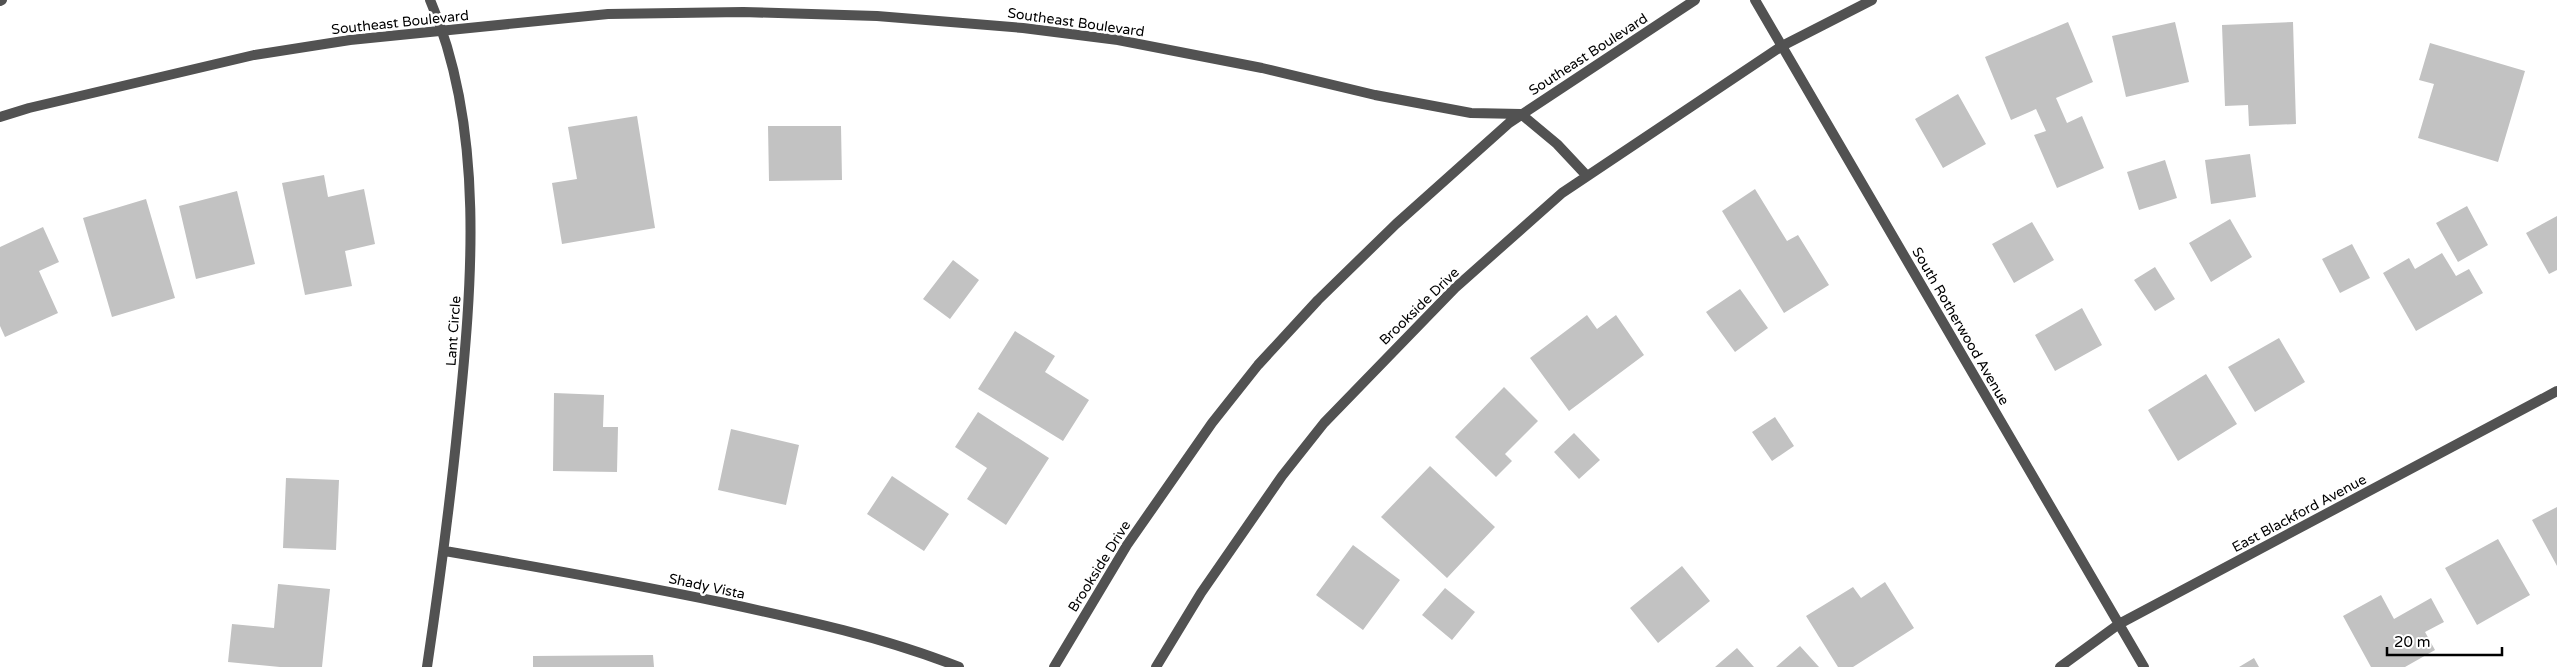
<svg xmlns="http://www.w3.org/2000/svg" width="2557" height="667" font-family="'Varela Round',sans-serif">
	<rect width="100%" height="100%" fill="#fff"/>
	<path fill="#c2c2c2" d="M 2068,22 L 2093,82 L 2056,98 L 2067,123 L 2082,116 L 2104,168 L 2057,188 L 2034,135 L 2046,131 L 2036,109 L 2011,120 L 1985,57 Z
		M 2175,22 L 2189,82 L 2126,97 L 2112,36 Z
		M 2293,22 L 2296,124 L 2249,126 L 2248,105 L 2225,106 L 2222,25 Z
		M 2430,43 L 2525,71 L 2498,162 L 2418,138 L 2434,84 L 2419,80 Z
		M 1958,94 L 1986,144 L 1943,168 L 1915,119 Z
		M 637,116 L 655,228 L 562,244 L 552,183 L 577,179 L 568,127 Z
		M 768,126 L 841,126 L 842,180 L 769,181 Z
		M 2250,154 L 2256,197 L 2211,204 L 2205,160 Z
		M 2165,160 L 2177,198 L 2139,210 L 2127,172 Z
		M 324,175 L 328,197 L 364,189 L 375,244 L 345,251 L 352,286 L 305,295 L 282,183 Z
		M 1755,189 L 1787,241 L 1798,235 L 1829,285 L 1784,313 L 1722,211 Z
		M 237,191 L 255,264 L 196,279 L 179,206 Z
		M 146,199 L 175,298 L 112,317 L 83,218 Z
		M 2467,206 L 2488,245 L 2458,262 L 2436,223 Z
		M 2557,216 L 2557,270 L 2549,274 L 2526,233 Z
		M 2230,219 L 2252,257 L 2211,282 L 2189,243 Z
		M 2032,222 L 2054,260 L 2014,283 L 1992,244 Z
		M 43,227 L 59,262 L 39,271 L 58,313 L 5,337 L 0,326 L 0,247 Z
		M 2352,244 L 2370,278 L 2340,293 L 2322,259 Z
		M 2442,253 L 2456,276 L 2469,269 L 2483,293 L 2416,331 L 2383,273 L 2409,258 L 2415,269 Z
		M 953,260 L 979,280 L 950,319 L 923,299 Z
		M 2155,267 L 2175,299 L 2155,311 L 2134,280 Z
		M 1740,289 L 1768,328 L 1735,352 L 1706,312 Z
		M 2082,308 L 2102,345 L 2055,371 L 2035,335 Z
		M 1587,315 L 1597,329 L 1616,315 L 1644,355 L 1569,411 L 1530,358 Z
		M 1015,331 L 1055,356 L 1045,372 L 1089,400 L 1063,441 L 978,389 Z
		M 2279,338 L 2305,382 L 2255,412 L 2228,367 Z
		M 2206,374 L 2237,424 L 2178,461 L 2148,410 Z
		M 1504,387 L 1538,421 L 1505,454 L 1512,461 L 1496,477 L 1455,437 Z
		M 554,393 L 604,395 L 603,427 L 618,427 L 617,472 L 553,471 Z
		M 978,412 L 1049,458 L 1006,525 L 967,499 L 987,468 L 955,447 Z
		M 1775,417 L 1794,446 L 1772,461 L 1752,432 Z
		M 731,429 L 799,445 L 786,505 L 718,490 Z
		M 1574,433 L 1600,460 L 1579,479 L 1554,452 Z
		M 1430,466 L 1495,527 L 1447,578 L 1381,517 Z
		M 892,476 L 949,514 L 924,551 L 867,514 Z
		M 286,478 L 339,480 L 336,550 L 283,548 Z
		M 2557,507 L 2557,566 L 2532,520 Z
		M 2498,539 L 2530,595 L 2477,625 L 2445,568 Z
		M 1353,545 L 1400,580 L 1363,630 L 1316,595 Z
		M 1682,566 L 1710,601 L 1658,643 L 1630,608 Z
		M 1885,582 L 1914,628 L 1853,667 L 1838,667 L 1806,616 L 1853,587 L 1861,598 Z
		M 278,584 L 330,589 L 322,667 L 280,667 L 228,662 L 232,624 L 274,628 Z
		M 1445,588 L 1475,612 L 1452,640 L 1422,615 Z
		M 2381,595 L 2394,619 L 2431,598 L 2444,622 L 2425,632 L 2435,650 L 2405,667 L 2371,667 L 2343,616 Z
		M 1800,646 L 1819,667 L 1776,667 Z
		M 1737,648 L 1754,667 L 1715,667 Z
		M 653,655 L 654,667 L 533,667 L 533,656 Z
		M 2254,658 L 2259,667 L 2239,667 Z"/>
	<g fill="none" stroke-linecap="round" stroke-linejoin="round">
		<path stroke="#525252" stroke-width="10" d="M 1755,0 L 2144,667
			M 0,1 L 2,0
			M 0,117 L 29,108 L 254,55 L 350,40 L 608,14 L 743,12 L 877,16 L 1023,28 L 1118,40 L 1262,68 L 1375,95 L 1471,113 L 1521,114 L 1557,144 L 1587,176
			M 445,551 C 538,567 632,584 725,603 C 804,620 883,637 959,667
			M 427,667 C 439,586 450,504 458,423 C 472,287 486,128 430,0
			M 1054,667 L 1127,545 L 1212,423 L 1258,365 L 1318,300 L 1396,224 L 1509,123 L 1695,0
			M 1156,667 L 1201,593 L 1282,476 L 1324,423 L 1455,288 L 1562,193 L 1782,46 L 1872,0
			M 2060,667 L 2119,624 L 2557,391"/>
	</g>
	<g text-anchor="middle" stroke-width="5" stroke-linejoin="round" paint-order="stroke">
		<g font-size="14" fill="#000" stroke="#fff">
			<text transform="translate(400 22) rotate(-6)" y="5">Southeast Boulevard</text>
			<text transform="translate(1076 22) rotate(8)" y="5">Southeast Boulevard</text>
			<text transform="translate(1588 54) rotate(-33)" y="5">Southeast Boulevard</text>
			<text transform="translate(1419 306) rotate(-44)" y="5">Brookside Drive</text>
			<text transform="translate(1961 326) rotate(60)" y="5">South Rotherwood Avenue</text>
			<text transform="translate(453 331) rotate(-86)" y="5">Lant Circle</text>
			<text transform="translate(2299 513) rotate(-28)" y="5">East Blackford Avenue</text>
			<text transform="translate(1099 566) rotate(-58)" y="5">Brookside Drive</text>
			<text transform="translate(707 586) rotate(12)" y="5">Shady Vista</text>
		</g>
	</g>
	<path d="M2387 647v8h115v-8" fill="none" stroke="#000000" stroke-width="2.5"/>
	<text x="2394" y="647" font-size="15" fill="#000000" stroke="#ffffff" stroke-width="4" paint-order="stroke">20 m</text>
</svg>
